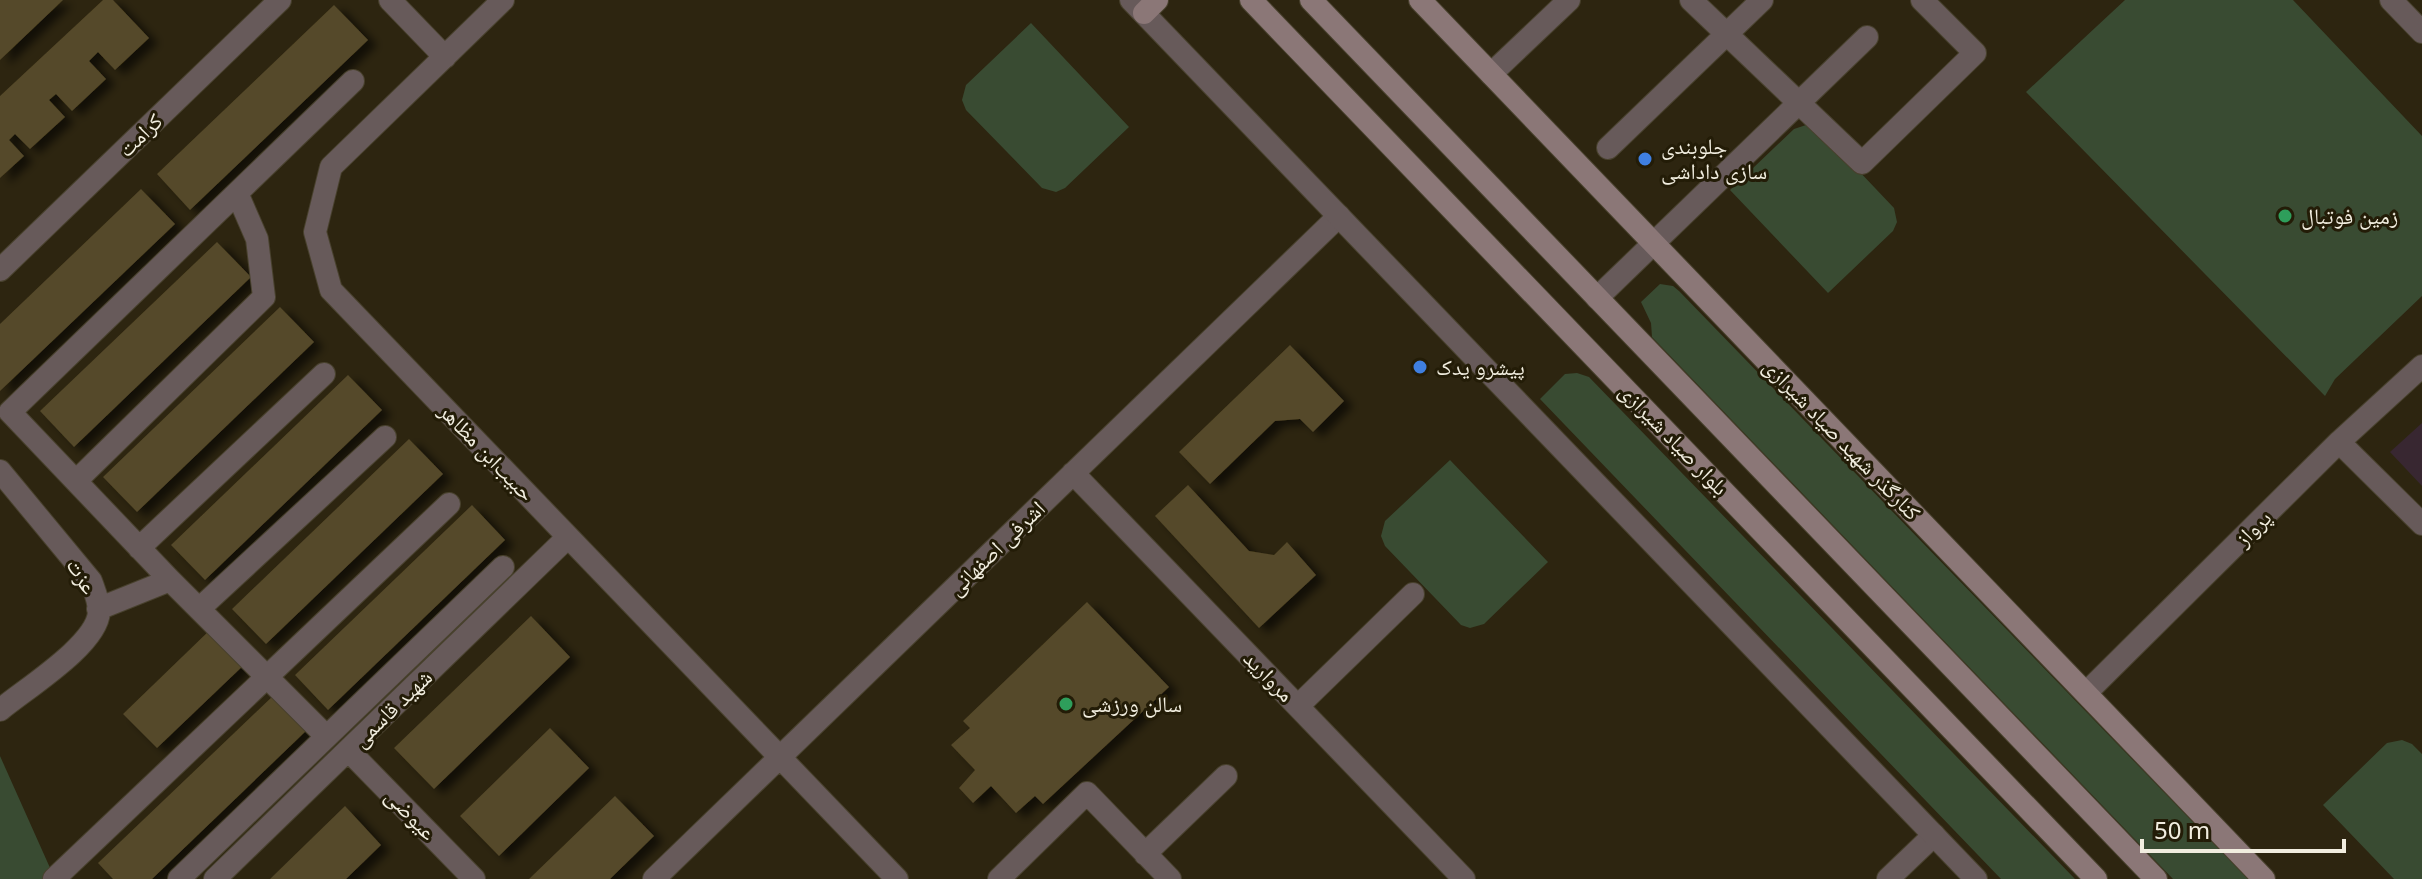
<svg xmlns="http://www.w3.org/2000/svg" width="2422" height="879" font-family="'Noto Sans','Noto Naskh Arabic',sans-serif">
	<defs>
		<filter id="shadow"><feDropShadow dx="9" dy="5" stdDeviation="4" flood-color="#0009"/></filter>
	</defs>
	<rect width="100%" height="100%" fill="#2d2510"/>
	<path fill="#382731" d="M 2422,423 L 2422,486 L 2390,452 Z"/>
	<path fill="#394b32" d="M 2125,0 L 2293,0 L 2422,136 L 2422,296 L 2335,379 L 2325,396 L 2026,92 Z
		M 1031,23 L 1129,127 L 1065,188 L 1056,192 L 1042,188 L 966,110 L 962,100 L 966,85 Z
		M 1809,124 L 1819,129 L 1894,208 L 1897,222 L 1893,231 L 1828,293 L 1730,190 L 1794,129 Z
		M 1660,284 L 1673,286 L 1679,291 L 2248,879 L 2173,879 L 1652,337 L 1651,323 L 1641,302 Z
		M 1577,373 L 1589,377 L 2075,879 L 2001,879 L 1540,399 L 1565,374 Z
		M 1450,460 L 1548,562 L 1484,624 L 1470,628 L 1461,625 L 1385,546 L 1381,536 L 1385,521 Z
		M 2402,740 L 2412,744 L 2422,754 L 2422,879 L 2394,879 L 2323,805 L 2387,743 Z
		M 0,756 L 55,879 L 0,879 Z"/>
	<path fill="#544829" filter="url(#shadow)" d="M 0,0 L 63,0 L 0,60 Z
		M 103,0 L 113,0 L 149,38 L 115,70 L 98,52 L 89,61 L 106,79 L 72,111 L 56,94 L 49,100 L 65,117 L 30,149 L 15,134 L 9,140 L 24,156 L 0,178 L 0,96 Z
		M 334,5 L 368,40 L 190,210 L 157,174 Z
		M 141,189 L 175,224 L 0,391 L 0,324 Z
		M 217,242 L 251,277 L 74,447 L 40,411 Z
		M 280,307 L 314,342 L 137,512 L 103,477 Z
		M 1290,345 L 1344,401 L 1313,432 L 1300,419 L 1275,421 L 1210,484 L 1179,452 Z
		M 348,375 L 382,410 L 205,580 L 171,545 Z
		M 409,439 L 443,474 L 266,644 L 232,609 Z
		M 1188,485 L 1249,551 L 1274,555 L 1287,542 L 1316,575 L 1259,628 L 1155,516 Z
		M 472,505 L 505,540 L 328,710 L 295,675 Z
		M 1087,602 L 1169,687 L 1043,804 L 1035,796 L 1016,813 L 991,786 L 973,803 L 959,788 L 975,770 L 951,745 L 970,728 L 963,721 Z
		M 531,616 L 570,657 L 434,789 L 394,748 Z
		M 213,627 L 247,662 L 157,748 L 123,714 Z
		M 275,694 L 308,729 L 152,879 L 113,879 L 98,863 Z
		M 550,728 L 589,768 L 499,856 L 460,816 Z
		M 615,796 L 654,836 L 610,879 L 529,879 Z
		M 345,806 L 381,845 L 346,879 L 270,879 Z"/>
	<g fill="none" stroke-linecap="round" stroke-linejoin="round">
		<defs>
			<path id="minor" d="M 390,0 L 445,57
				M 503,0 L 331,167 L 315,232 L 331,290 L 897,879
				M 1691,0 L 1862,163 L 1975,53 L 1922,0
				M 1491,74 L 1569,0
				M 1608,148 L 1762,0
				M 0,270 L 280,0
				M 1597,298 L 1867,37
				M 2339,442 L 2422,524
				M 0,471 L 91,581 C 95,592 99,601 99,612 C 97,645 25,689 0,710
				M 1073,473 L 1464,879
				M 76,481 L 264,297 L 257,239 L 237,193
				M 139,548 L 324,374
				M 170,580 L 326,736
				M 98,609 L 170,580 L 10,412 L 353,81
				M 199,609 L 385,437
				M 2086,693 L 2339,442 L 2422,366
				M 1298,706 L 1413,594
				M 348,750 L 474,879
				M 1145,854 L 1226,776
				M 54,879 L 449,504
				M 179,879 L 503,567
				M 215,879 L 568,537
				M 654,879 L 1339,216
				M 999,879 L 1087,793 L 1170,879
				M 1888,879 L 1934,835"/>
			<path id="tertiary" d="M 1131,0 L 1976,879
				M 2391,0 L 2422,32"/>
			<path id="secondary" d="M 1251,0 L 2096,879
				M 1311,0 L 2156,879
				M 1420,0 L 2264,879
				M 1144,13 L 1157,0"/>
		</defs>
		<use href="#minor" stroke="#48412d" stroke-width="24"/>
		<use href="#tertiary" stroke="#48412d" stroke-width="24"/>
		<use href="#secondary" stroke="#48412d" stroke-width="24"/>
		<use href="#minor" stroke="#675a5a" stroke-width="22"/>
		<use href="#tertiary" stroke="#675a5a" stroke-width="22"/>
		<use href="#secondary" stroke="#8b7777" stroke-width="22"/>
	</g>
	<g fill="#3f7fe0" stroke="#231c07" stroke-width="3">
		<circle cx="1645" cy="159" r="8"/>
		<circle cx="1420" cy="367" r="8"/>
	</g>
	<g fill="#2e9e5b" stroke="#231c07" stroke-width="3">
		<circle cx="2285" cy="216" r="8"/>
		<circle cx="1066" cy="704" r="8"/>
	</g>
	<g text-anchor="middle" stroke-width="6" stroke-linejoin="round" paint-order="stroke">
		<g font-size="22" fill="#f1eddf" stroke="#231c07">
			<text transform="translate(140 135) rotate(-44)" y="8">کرامت</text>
			<text transform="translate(1674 439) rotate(46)" y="8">بلوار صیاد شیرازی</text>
			<text transform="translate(1842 439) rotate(46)" y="8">کنارگذر شهید صیاد شیرازی</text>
			<text transform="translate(487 452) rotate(46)" y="8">حبیب‌ابن مظاهر</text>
			<text transform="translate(2253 528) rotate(-45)" y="8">پرواز</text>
			<text transform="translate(996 548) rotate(-44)" y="8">اشرفی اصفهانی</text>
			<text transform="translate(82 576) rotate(58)" y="8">عزت</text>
			<text transform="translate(1269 676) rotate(46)" y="8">مروارید</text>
			<text transform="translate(392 708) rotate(-44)" y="8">شهید قاسمی</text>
			<text transform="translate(411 814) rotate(46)" y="8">عیوضی</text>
		</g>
		<g font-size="22" fill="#f1eddf" stroke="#231c07" text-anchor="start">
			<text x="1661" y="154">جلوبندی<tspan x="1661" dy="25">سازی داداشی</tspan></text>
			<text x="2301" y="224">زمین فوتبال</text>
			<text x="1436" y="375">پیشرو یدک</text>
			<text x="1082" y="712">سالن ورزشی</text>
		</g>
	</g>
	<path d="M2142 839v12h202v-12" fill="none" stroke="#f1eddf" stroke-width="4"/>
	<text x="2154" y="839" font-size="24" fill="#f1eddf" stroke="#231c07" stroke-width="6" paint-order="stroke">50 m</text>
</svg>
